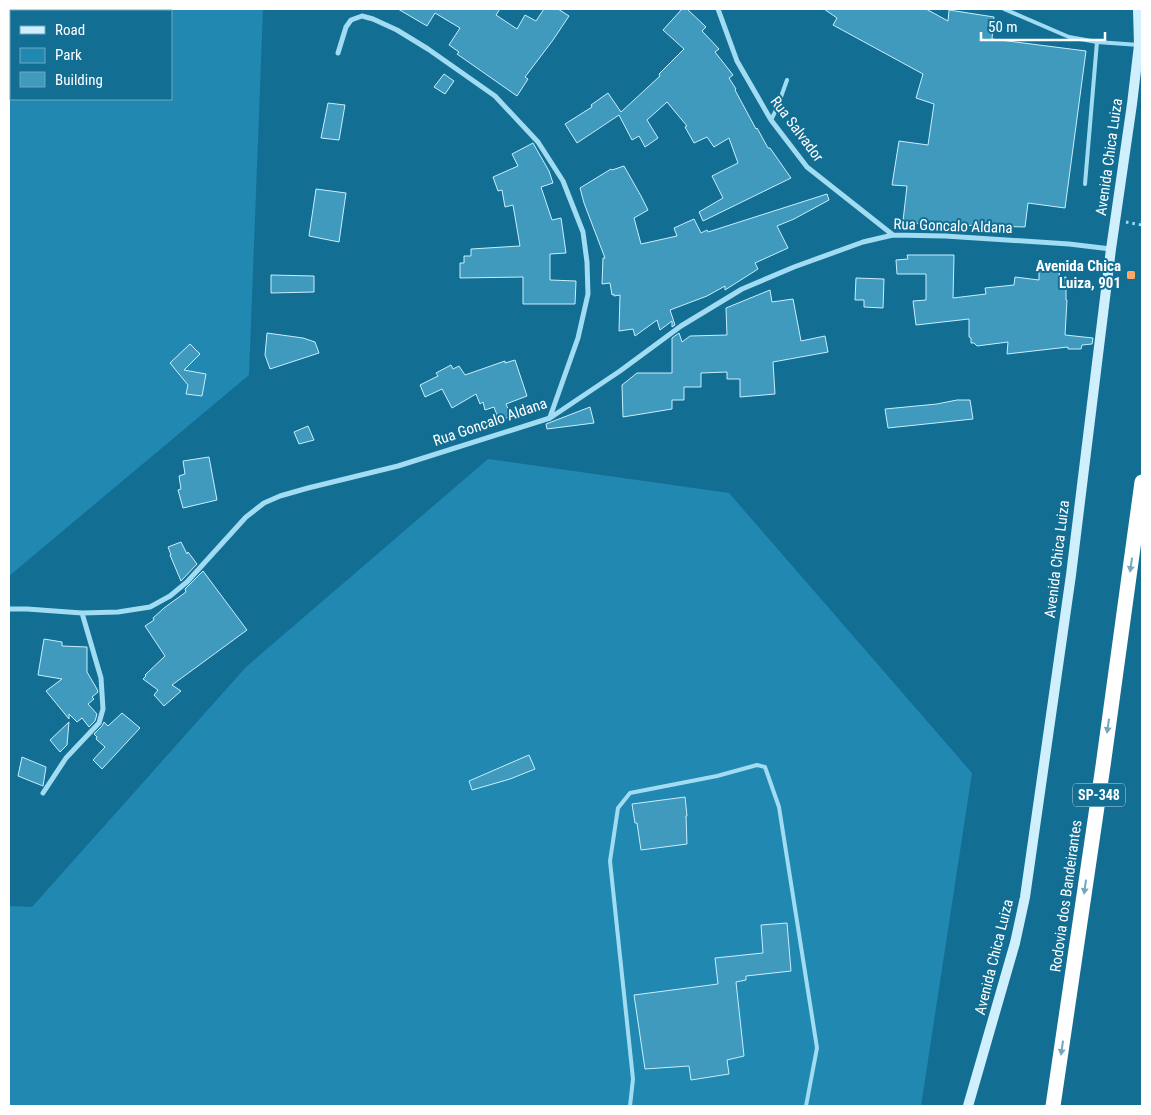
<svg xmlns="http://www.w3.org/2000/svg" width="1151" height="1115" font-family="'Roboto Condensed',sans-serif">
	<rect width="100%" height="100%" fill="#136e94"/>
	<path fill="#2188b1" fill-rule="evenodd" d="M 9,9 L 263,9 L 249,375 L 9,576 ZM 11,11 L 171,11 L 171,99 L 11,99 Z
		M 488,459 L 729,493 L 972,773 L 921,1106 L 9,1106 L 9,906 L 32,907 L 246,667 Z"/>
	<path fill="#3f9abe" stroke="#c9eefd" d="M 398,9 L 500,9 L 496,15 L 517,29 L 525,15 L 536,21 L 544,9 L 558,9 L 569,16 L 553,40 L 525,77 L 528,79 L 517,96 L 457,54 L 459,52 L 449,45 L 460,28 L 435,13 L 427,26 Z
		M 682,9 L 687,9 L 706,27 L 702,31 L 719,49 L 715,52 L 733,75 L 729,78 L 736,89 L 735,90 L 756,129 L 757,128 L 768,148 L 770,148 L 791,178 L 703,221 L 699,212 L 723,198 L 712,176 L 738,163 L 729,138 L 714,147 L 707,137 L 694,143 L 685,127 L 687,126 L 667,102 L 647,120 L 658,138 L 645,147 L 639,136 L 632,140 L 619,115 L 577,143 L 565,124 L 592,107 L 591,105 L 608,93 L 621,112 L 660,76 L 659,74 L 684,49 L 663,30 Z
		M 824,9 L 926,9 L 948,21 L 949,10 L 994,17 L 992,39 L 1086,51 L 1065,208 L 1028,203 L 1025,227 L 922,224 L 903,221 L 907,186 L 892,185 L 899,141 L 928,145 L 934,104 L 916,98 L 923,74 L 833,25 L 837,18 Z
		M 444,74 L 454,81 L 445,94 L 434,87 Z
		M 328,103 L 345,105 L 339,140 L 321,138 Z
		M 533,143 L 549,171 L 553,183 L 541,187 L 552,220 L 561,218 L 566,253 L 550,254 L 550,280 L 576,281 L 575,304 L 523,304 L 523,277 L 460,278 L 460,263 L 464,263 L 464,256 L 471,256 L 471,249 L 520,246 L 513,205 L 505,207 L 502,190 L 498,191 L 493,177 L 518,166 L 512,154 Z
		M 624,166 L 641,196 L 648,210 L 634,218 L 641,244 L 677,236 L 674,228 L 694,219 L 701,233 L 707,230 L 708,232 L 827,194 L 829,200 L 794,219 L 777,226 L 788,248 L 755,263 L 758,269 L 725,290 L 725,286 L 707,296 L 670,310 L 675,325 L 672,327 L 672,321 L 660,330 L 657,320 L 635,336 L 633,329 L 619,331 L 620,295 L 614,296 L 614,294 L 612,295 L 610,283 L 602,284 L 603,258 L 605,258 L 584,203 L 580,188 L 611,169 L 612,170 Z
		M 316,189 L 346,193 L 339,242 L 309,236 Z
		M 907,255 L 954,255 L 953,298 L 986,294 L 985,288 L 1014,285 L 1015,277 L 1039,280 L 1039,262 L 1060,264 L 1059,278 L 1066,277 L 1066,300 L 1067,300 L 1065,335 L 1093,338 L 1092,344 L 1082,345 L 1081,349 L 1068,349 L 1068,347 L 1007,354 L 1008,342 L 977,346 L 974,343 L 971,343 L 971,338 L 969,337 L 969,319 L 916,325 L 913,301 L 926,300 L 926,274 L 897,274 L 896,260 L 908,259 Z
		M 271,275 L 314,276 L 314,292 L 271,293 Z
		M 856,278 L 884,279 L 883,308 L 864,307 L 864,300 L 855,300 Z
		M 770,290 L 772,302 L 793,299 L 801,341 L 825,336 L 828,352 L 773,362 L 775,394 L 740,397 L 740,379 L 727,379 L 727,372 L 701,373 L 701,387 L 684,387 L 684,400 L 672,400 L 672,409 L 623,417 L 622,385 L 637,373 L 672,373 L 672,338 L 679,333 L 682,342 L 690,336 L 727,335 L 726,308 Z
		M 267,333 L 303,338 L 315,342 L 319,353 L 270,369 L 265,355 Z
		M 190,344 L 200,354 L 184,370 L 206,374 L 202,396 L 186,394 L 188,385 L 170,363 Z
		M 515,360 L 527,396 L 506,404 L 511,416 L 499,421 L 494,407 L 485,410 L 483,402 L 480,404 L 476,394 L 452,408 L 442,389 L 425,397 L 420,385 L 438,376 L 436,373 L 451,365 L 453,369 L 459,366 L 465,375 L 505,361 L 505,363 Z
		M 957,400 L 970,400 L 973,419 L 888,428 L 885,409 L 937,404 Z
		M 590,407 L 594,423 L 547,429 L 546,424 Z
		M 308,426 L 314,440 L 299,444 L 294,432 Z
		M 209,457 L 217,500 L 183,508 L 178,490 L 181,489 L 179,476 L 185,474 L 183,461 Z
		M 181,542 L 187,554 L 188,552 L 197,564 L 181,581 L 170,555 L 171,555 L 168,547 Z
		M 203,571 L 247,630 L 172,685 L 181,691 L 164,706 L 154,695 L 158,690 L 143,679 L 146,676 L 145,675 L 165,656 L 145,626 L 154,620 L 153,618 L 164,608 L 186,592 L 185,589 Z
		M 44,639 L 62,642 L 62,646 L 87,647 L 87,672 L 97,689 L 98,692 L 92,697 L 94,699 L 88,704 L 97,714 L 95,721 L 89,727 L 82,718 L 77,722 L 69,714 L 69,719 L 46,691 L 62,679 L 38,675 Z
		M 122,713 L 140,728 L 102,769 L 93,760 L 105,747 L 96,739 L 97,737 L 94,734 L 102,726 L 104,722 L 108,726 Z
		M 69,722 L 67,745 L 60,752 L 50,740 Z
		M 529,755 L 535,769 L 510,779 L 472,790 L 469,781 Z
		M 22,757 L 46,767 L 43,786 L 18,776 Z
		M 685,797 L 687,816 L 686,816 L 687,844 L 641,850 L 637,823 L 635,823 L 632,804 Z
		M 787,923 L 791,971 L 746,976 L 746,980 L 736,982 L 744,1056 L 727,1060 L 729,1074 L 691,1080 L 689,1066 L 645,1069 L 634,995 L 718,984 L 715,958 L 763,953 L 761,925 Z"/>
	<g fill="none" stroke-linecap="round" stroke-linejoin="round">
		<path stroke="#a1dcf2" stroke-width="3" stroke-dasharray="2.5 4" stroke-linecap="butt" d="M 1126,222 L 1142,225 L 1142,221"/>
		<path stroke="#a1dcf2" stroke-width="4" d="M 1004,9 L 1069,37 L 1097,42 L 1139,45
			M 771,120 L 777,108 L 787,80
			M 1085,184 L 1097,42
			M 630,1106 L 633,1079 L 610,861 L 618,808 L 630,793 L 717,776 L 757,765 L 765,767 L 779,807 L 817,1048 L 806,1106"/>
		<path stroke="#a1dcf2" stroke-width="5" d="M 718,9 L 737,61 L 771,120 L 807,167 L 893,235
			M 338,53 L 346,27 L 351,20 L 362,16 L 373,19 L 397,30 L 428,49 L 495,96 L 538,142 L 563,181 L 583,232 L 587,262 L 588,294 L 578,338 L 550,417
			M 9,609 L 27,609 L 82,613
			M 43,793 L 66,758 L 99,723 L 103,709 L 101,678 L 82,613 L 118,612 L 150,607 L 170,596 L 187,582 L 246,517 L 264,503 L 280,496 L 308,488 L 398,466 L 550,418 L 620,371 L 681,326 L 742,289 L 794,267 L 863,242 L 893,235 L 945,236 L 1069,244 L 1111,249"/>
		<path stroke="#d0effc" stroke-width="10" d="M 968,1106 L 1015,943 L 1025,897 L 1071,575 L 1111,249 L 1132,104 L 1139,45 L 1138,9"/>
		<path stroke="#fff" stroke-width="15" d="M 1053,1106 L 1103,766 L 1142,482"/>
	</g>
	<defs><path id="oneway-solid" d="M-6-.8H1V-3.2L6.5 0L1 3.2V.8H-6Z" transform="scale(1.25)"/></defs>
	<g fill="#71a8bf">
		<use href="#oneway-solid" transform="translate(1131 565) rotate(98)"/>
		<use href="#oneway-solid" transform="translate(1108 726) rotate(98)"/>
		<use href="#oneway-solid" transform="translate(1085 887) rotate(98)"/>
		<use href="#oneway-solid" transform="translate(1062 1048) rotate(98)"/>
	</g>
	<rect fill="#ffa863" stroke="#136e94" stroke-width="2" x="1126" y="270" width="10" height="10" rx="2.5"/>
	<g text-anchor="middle" stroke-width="4" stroke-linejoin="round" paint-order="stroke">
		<rect fill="#136e94" stroke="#b8d4df" stroke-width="1" x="1073" y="783.5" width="52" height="23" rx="4"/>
		<g font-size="14" font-weight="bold" fill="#fff">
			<text x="1099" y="800">SP-348</text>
		</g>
		<g font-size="15" fill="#fff" stroke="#136e94">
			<text transform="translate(797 129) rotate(53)" y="5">Rua Salvador</text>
			<text transform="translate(1109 157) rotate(-82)" y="5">Avenida Chica Luiza</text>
			<text transform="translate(953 226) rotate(2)" y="5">Rua Goncalo Aldana</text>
			<text transform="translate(490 422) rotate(-19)" y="5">Rua Goncalo Aldana</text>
			<text transform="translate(1057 559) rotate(-83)" y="5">Avenida Chica Luiza</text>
			<text transform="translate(1066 896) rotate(-82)" y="5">Rodovia dos Bandeirantes</text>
			<text transform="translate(994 957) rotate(-76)" y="5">Avenida Chica Luiza</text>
		</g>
		<g font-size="15" font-weight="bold" fill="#fff" stroke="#136e94" text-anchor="end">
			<text x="1121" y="271">Avenida Chica<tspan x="1121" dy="17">Luiza, 901</tspan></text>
		</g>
	</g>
	<rect width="1151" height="1115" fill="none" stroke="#ffffff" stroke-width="20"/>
	<rect x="10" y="10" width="162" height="90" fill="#136e94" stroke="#71a8bf"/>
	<rect x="20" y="26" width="25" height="8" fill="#d0effc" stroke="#71a8bf"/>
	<text x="55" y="35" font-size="15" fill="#ffffff">Road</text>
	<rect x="20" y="48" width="25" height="15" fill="#2188b1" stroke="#71a8bf"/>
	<text x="55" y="60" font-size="15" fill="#ffffff">Park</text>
	<rect x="20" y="72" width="25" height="15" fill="#3f9abe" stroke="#71a8bf"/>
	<text x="55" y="85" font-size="15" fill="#ffffff">Building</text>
	<path d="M981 32v8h124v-8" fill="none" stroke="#ffffff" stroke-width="2.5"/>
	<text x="988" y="32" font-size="15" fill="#ffffff" stroke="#136e94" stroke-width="4" paint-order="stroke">50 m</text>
</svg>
